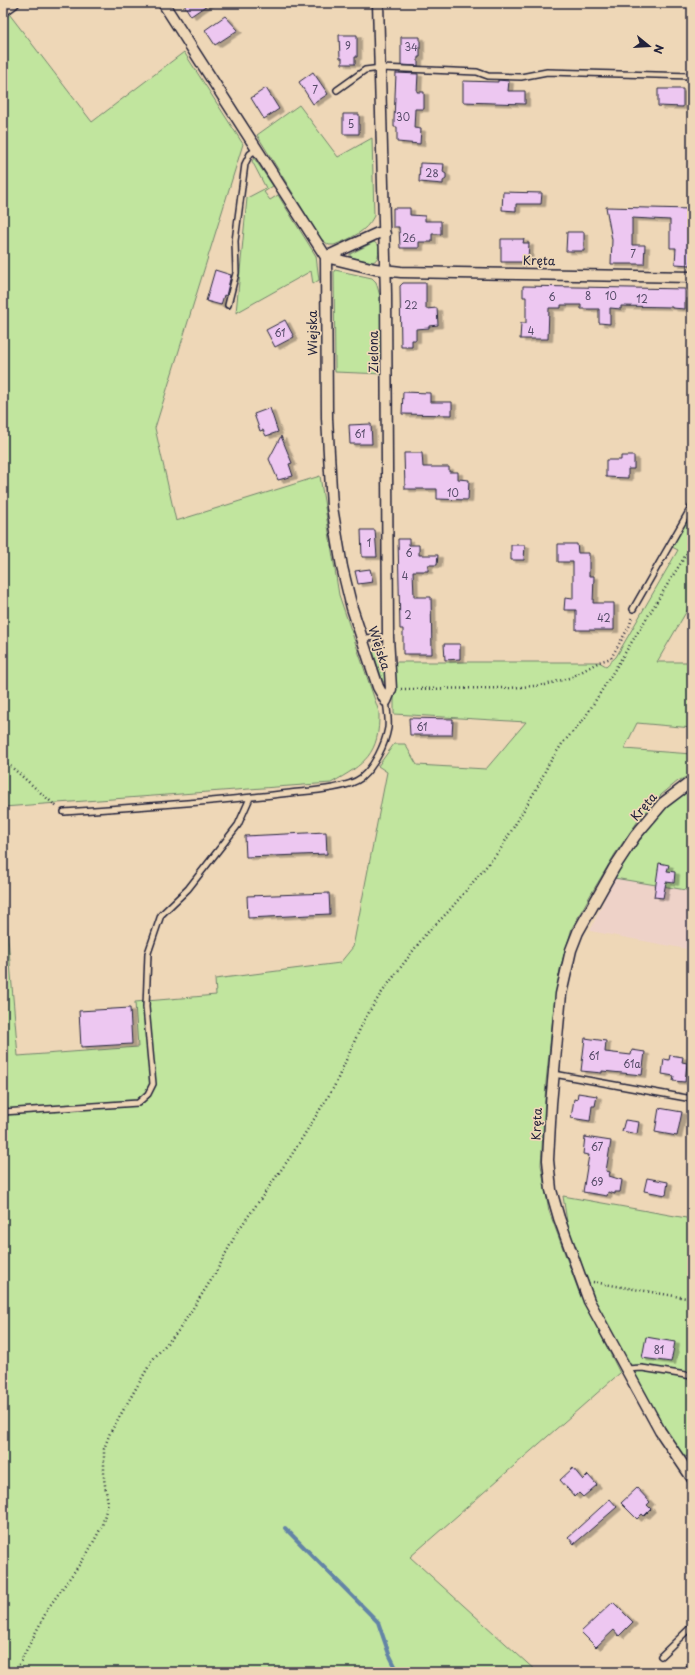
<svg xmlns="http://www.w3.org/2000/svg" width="695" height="1675" font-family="'Playpen Sans',sans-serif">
	<defs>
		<filter id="shadow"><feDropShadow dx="4.5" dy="2.5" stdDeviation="0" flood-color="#0004"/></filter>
	</defs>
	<rect width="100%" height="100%" fill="#eed7b7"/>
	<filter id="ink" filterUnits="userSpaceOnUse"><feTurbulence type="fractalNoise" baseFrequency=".025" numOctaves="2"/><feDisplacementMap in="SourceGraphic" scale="8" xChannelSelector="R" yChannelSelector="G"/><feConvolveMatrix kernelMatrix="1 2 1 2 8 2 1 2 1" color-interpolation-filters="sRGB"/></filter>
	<g filter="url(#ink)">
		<path fill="#eed2c8" d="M 614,878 L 692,891 L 692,950 L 590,931 Z"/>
		<path fill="#c1e59e" stroke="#72846c" d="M 3,6 L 92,122 L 184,52 L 243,144 L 155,428 L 176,521 L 320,476 L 339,595 L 379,712 C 380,754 365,764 331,783 L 3,807 Z
			M 299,105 L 338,157 L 372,138 L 374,216 C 366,232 350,239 334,245 L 329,245 L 321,239 L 257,135 Z
			M 254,158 L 273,186 L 264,192 L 270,200 L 278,195 L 316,256 L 319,280 L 313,284 L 311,271 L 236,313 L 247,198 L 266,188 L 252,161 Z
			M 374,242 L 379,246 C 378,252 380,260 372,262 L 350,257 L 350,254 Z
			M 335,270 L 372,278 L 376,282 L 380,296 L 383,296 L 384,374 L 335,372 L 334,271 Z
			M 692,512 L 692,602 L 657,662 L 692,662 L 692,728 L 637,723 L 624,749 L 692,754 L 692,774 L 678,781 L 661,795 L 638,821 L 615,854 L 591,894 L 572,928 L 560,969 L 554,1007 L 546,1082 L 541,1165 L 549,1211 L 579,1292 L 620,1373 L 410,1557 L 537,1672 L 3,1672 L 3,880 L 18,1056 L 138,1047 L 135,1002 L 216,995 L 215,979 L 340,963 L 353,947 L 387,772 L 378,766 L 394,744 L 405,744 L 417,765 L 486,769 L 526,722 L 394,714 L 394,662 L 599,662 L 606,666 L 616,657 L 678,550 L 672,547 Z
			M 377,644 L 383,644 L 385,646 L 385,682 L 383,682 L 373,651 L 374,645 Z
			M 692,787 L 692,891 L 614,878 C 635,847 660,806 692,787 Z
			M 563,1196 L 692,1219 L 692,1457 L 682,1456 L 628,1365 L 595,1300 L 568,1228 Z"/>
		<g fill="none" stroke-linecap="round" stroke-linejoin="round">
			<path stroke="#6484a6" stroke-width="4" d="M 285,1528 L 378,1622 L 389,1654 L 398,1672"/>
		</g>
		<path fill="#edc7f1" stroke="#22223b" filter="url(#shadow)" d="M 183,3 L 210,3 L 191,16 Z
			M 225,16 L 238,30 L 215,45 L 205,30 Z
			M 339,35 L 357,35 L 357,57 L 355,57 L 355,64 L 342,64 L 342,58 L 340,58 Z
			M 401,37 L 420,37 L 420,57 L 418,57 L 418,66 L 401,65 Z
			M 313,72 L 328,94 L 313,104 L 299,82 Z
			M 396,73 L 418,74 L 417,92 L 424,92 L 424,109 L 415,109 L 414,128 L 421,129 L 420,144 L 397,142 L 397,127 L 394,127 L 394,120 Z
			M 498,80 L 509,81 L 508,91 L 525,91 L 525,104 L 463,102 L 463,81 L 498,82 Z
			M 266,88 L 279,109 L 264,119 L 251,98 Z
			M 658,89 L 683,89 L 683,107 L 658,106 Z
			M 343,114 L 359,114 L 359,134 L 343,134 Z
			M 420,163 L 444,164 L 443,172 L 446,174 L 446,179 L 443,181 L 443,184 L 419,182 Z
			M 503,192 L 542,193 L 541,204 L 516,204 L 516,211 L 502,210 Z
			M 606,207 L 692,209 L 691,265 L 675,264 L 676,248 L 670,248 L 670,220 L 632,218 L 632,245 L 645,245 L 644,264 L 611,264 L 612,240 Z
			M 393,208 L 410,208 L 410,215 L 425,216 L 425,221 L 441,221 L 441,234 L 432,234 L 432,242 L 419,242 L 419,248 L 400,248 L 399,227 L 393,227 Z
			M 567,232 L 584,232 L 584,251 L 566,251 Z
			M 501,239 L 524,239 L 523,243 L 529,243 L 528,260 L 524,259 L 524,262 L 501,262 Z
			M 215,270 L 231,275 L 226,296 L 224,295 L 221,305 L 206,301 Z
			M 403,283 L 426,283 L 426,309 L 437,308 L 438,325 L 429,326 L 429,328 L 416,329 L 416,340 L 412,340 L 412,347 L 401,347 L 400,286 Z
			M 523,286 L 685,289 L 685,309 L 672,308 L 672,307 L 621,306 L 621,309 L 610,308 L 610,324 L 599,323 L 599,309 L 581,309 L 581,305 L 561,305 L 561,308 L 549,308 L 548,339 L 520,339 L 521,323 L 526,323 L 526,297 L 523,297 Z
			M 285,320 L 294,337 L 275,347 L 266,330 Z
			M 403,392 L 430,393 L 430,402 L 452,402 L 452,415 L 402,414 Z
			M 270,408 L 278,432 L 266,436 L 263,430 L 260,431 L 254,414 Z
			M 371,424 L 372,444 L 350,444 L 349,425 Z
			M 281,436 L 292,463 L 289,464 L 293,476 L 278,480 L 269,459 Z
			M 404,453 L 422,453 L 423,467 L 449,467 L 449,472 L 458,472 L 458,479 L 469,480 L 468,500 L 437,499 L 437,489 L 405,489 Z
			M 621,456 L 634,456 L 634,469 L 628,469 L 628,478 L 606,477 L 606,460 L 621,460 Z
			M 361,530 L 375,530 L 377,557 L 362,557 Z
			M 398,539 L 409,539 L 409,545 L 419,545 L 419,555 L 438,555 L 437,565 L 428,565 L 428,571 L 413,571 L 414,597 L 431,597 L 432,654 L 403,654 L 403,629 L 400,629 Z
			M 558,544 L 577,544 L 578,553 L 589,553 L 589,576 L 594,576 L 593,603 L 614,603 L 614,630 L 576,630 L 576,610 L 564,610 L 565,598 L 573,599 L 573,562 L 558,562 Z
			M 511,545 L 525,545 L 524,560 L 511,560 Z
			M 370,569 L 373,582 L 358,584 L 355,571 Z
			M 444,644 L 460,644 L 460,659 L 445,660 Z
			M 409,718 L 453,719 L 452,735 L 410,735 Z
			M 326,832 L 327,854 L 246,857 L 245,836 Z
			M 659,863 L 669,865 L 667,871 L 675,872 L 674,883 L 666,882 L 663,898 L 654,897 Z
			M 329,893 L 330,914 L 248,918 L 247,896 Z
			M 130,1008 L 132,1044 L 81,1047 L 79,1011 Z
			M 585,1038 L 606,1041 L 605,1052 L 631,1055 L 632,1050 L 645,1052 L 642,1075 L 602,1071 L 602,1073 L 581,1071 Z
			M 670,1055 L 683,1057 L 682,1062 L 687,1063 L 685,1082 L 673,1081 L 674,1076 L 662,1074 L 664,1059 L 669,1060 Z
			M 578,1093 L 597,1096 L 595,1106 L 592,1106 L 590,1121 L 571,1118 L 574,1099 L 577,1100 Z
			M 659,1108 L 682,1112 L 677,1136 L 655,1132 Z
			M 625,1120 L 639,1122 L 637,1134 L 622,1131 Z
			M 585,1137 L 611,1141 L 606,1171 L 610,1172 L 609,1176 L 622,1180 L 620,1192 L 615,1192 L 615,1194 L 608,1192 L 607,1196 L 583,1192 L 589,1155 L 583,1154 Z
			M 647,1178 L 668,1182 L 666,1195 L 644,1191 Z
			M 646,1337 L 675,1342 L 671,1362 L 642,1358 Z
			M 573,1468 L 583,1480 L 588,1475 L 597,1485 L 583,1497 L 579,1493 L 575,1497 L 560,1480 Z
			M 637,1488 L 650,1502 L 647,1505 L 651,1509 L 644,1516 L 642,1514 L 637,1519 L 621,1503 Z
			M 610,1499 L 617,1507 L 574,1544 L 568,1537 Z
			M 613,1602 L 633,1622 L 619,1636 L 614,1630 L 596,1647 L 581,1632 Z"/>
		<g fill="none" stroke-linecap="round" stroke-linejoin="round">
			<defs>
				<path id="service" d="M 337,90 L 365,70 L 381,68 L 477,72 L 488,76 L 521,77 L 547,72 L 692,76
					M 228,305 L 236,273 L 235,241 L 245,164 L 250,154 L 257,149
					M 633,609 L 692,506
					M 362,638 L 388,637
					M 64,812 C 139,807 215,802 290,793 C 308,791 347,789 361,778 C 374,767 385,745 388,728 C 389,720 387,709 386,701
					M 554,1074 L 692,1099
					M 3,1112 L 138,1103 L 148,1094 L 153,1084 L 146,1007 L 148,953 L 161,915 L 188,889 L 238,825 L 250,798
					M 626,1369 L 642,1368 L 692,1376
					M 661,1656 L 692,1626
					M 685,1672 L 692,1665"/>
				<path id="minor" d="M 163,3 L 326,257 L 327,418 L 332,507 L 342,567 L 352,608 L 378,687 L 386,701
					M 378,3 L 386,294 L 388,637 L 391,689 L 386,701
					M 3,11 L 14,3
					M 326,257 L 375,269 L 401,272 L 692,277
					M 326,257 L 378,233 L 385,234
					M 692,781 L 663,803 L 635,836 L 614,868 L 578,932 L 571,950 L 561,994 L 551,1104 L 548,1160 L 551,1190 L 559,1218 L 589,1301 L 660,1431 L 692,1478"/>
			</defs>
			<use href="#service" stroke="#22223b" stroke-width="8"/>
			<use href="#minor" stroke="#22223b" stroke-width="13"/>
			<path stroke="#22223b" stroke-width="2.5" stroke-dasharray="1 3" stroke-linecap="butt" d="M 401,689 L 509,688 L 545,685 L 572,677 L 599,662 L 611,658 L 630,625 L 632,616
				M 3,764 L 8,764 L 57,807
				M 593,1282 L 692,1299
				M 15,1672 L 49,1607 L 87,1554 L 102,1526 L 108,1503 L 104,1479 L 104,1449 L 110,1433 L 153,1359 L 179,1330 L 215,1274 L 237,1232 L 291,1156 L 334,1087 L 364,1020 L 380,995 L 425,935 L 448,912 L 500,850 L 538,786 L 548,765 L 562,744 L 584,719 L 692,545"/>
			<use href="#service" stroke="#eed7b7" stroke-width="5"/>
			<use href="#minor" stroke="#eed7b7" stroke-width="10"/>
		</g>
	</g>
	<g text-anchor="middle" stroke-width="3.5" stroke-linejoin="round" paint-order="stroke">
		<g font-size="10" fill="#554b68">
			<text x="348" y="50">9</text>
			<text x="411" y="51">34</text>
			<text x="315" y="94">7</text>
			<text x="403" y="121">30</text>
			<text x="351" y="128">5</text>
			<text x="432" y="177">28</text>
			<text x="409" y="242">26</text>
			<text x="633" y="258">7</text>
			<text x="588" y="300">8</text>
			<text x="611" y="300">10</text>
			<text x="552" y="301">6</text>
			<text x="642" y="303">12</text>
			<text x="411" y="309">22</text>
			<text x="531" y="335">4</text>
			<text x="280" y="337">61</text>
			<text x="360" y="438">61</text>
			<text x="453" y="497">10</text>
			<text x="369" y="547">1</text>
			<text x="409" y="557">6</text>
			<text x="405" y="580">4</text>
			<text x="408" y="619">2</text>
			<text x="604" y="622">42</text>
			<text x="422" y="731">61</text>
			<text x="594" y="1060">61</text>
			<text x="632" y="1068">61a</text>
			<text x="597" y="1151">67</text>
			<text x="597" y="1186">69</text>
			<text x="659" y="1354">81</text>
		</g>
		<g font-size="12" fill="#22223b" stroke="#eed7b7">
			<text transform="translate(539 261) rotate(1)" y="4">Kręta</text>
			<text transform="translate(313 333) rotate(-90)" y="4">Wiejska</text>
			<text transform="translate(374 352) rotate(-90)" y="4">Zielona</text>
			<text transform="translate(379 648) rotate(72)" y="4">Wiejska</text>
			<text transform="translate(644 807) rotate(-49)" y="4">Kręta</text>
			<text transform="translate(537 1124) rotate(-87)" y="4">Kręta</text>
		</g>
	</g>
	<rect width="695" height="1675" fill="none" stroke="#eed7b7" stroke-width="16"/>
	<rect x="8" y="8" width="679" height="1659" fill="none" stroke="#22223b" stroke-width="1.5" filter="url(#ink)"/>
	<g transform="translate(649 46) rotate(108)" stroke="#eed7b7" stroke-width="3" paint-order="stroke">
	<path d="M0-3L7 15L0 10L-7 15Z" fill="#22223b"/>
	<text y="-6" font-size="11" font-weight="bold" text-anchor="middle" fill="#22223b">N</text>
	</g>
</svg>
